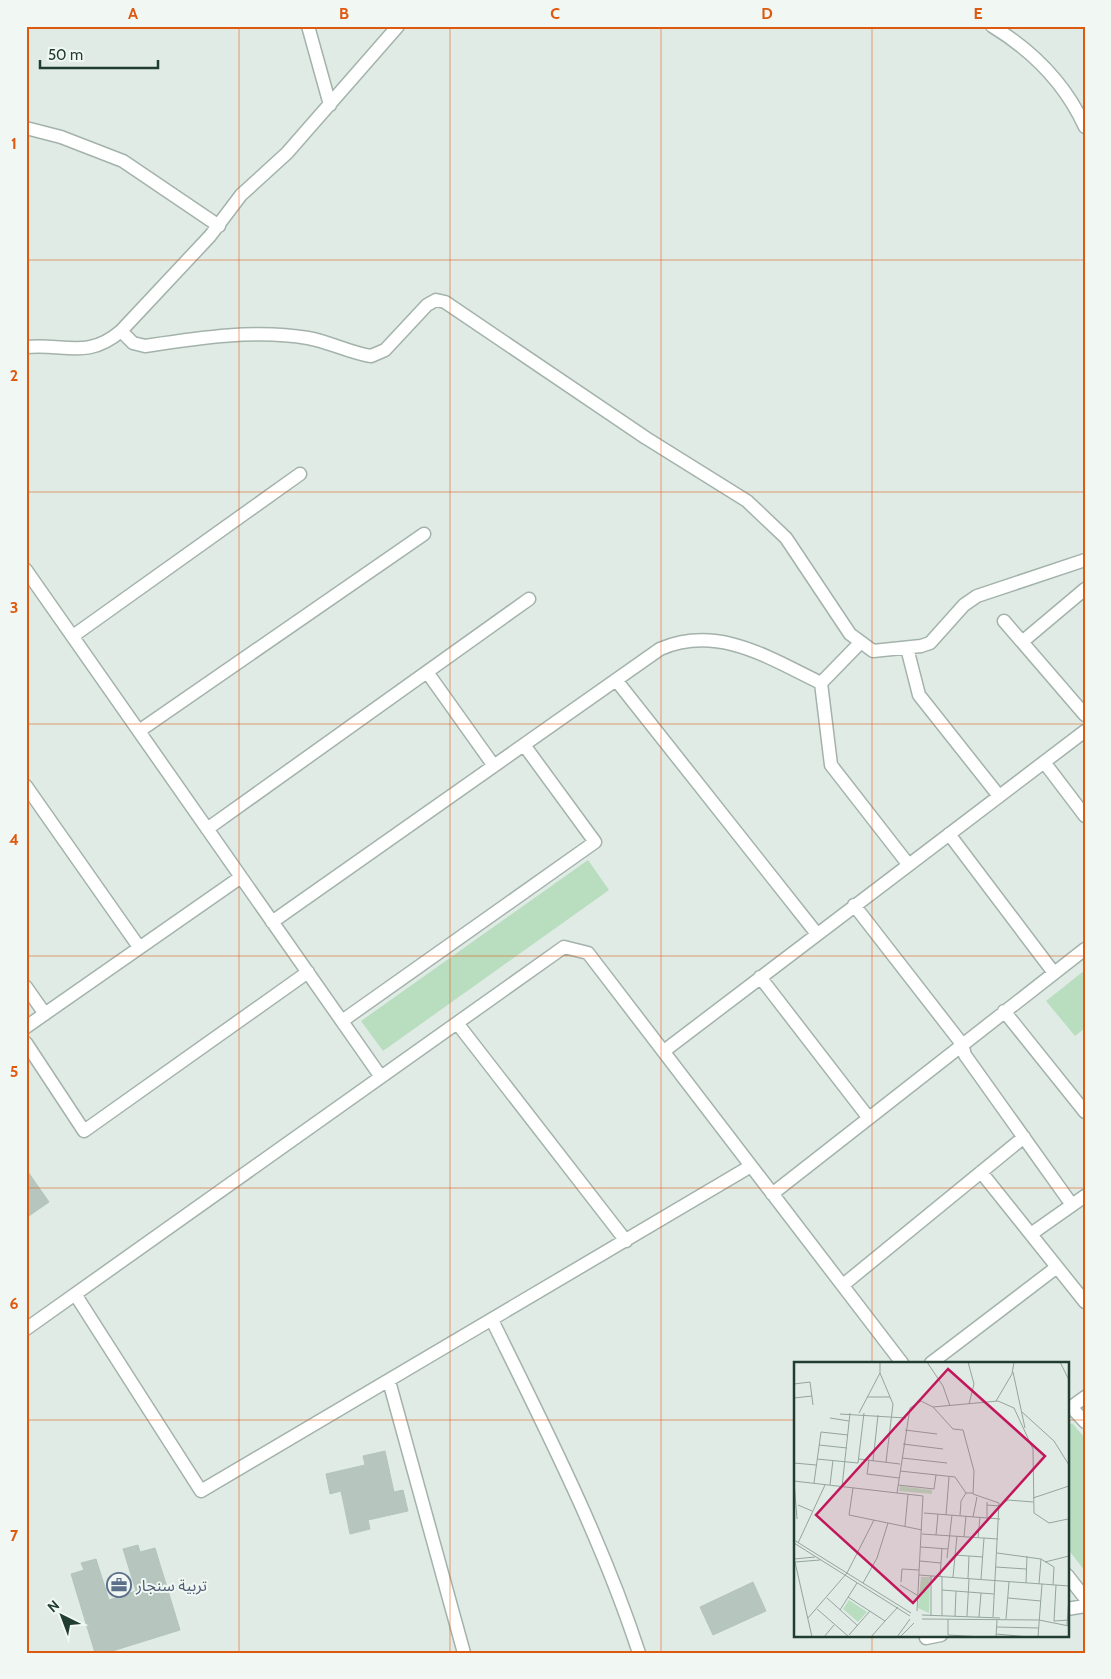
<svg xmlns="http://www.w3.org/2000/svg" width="1111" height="1679" font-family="Cabin,'Noto Sans Arabic',sans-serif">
	<rect width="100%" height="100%" fill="#e0ebe5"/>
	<path fill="#b9ddbf" d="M 588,860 L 609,890 L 383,1051 L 361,1021 Z
		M 1085,970 L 1085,1028 L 1075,1036 L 1046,1001 Z
		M 1072,1423 L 1085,1438 L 1085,1571 L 1067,1548 L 1067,1427 Z"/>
	<path fill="#b6c6be" stroke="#b3c5bb" d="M 26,1169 L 49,1202 L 26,1218 Z
		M 385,1451 L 394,1492 L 403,1490 L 408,1511 L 368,1520 L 370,1529 L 350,1534 L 341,1491 L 330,1494 L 326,1474 L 365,1465 L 363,1456 Z
		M 138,1545 L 140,1552 L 155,1548 L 180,1630 L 106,1653 L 95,1653 L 71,1574 L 84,1570 L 81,1563 L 96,1559 L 109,1600 L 136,1591 L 123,1549 Z
		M 753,1582 L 766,1611 L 713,1635 L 700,1607 Z"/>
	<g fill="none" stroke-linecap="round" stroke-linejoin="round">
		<defs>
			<path id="street" d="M 308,26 L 330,105
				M 992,26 C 1033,51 1065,83 1085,127
				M 26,128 L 61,137 L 123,161 L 219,226
				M 121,331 L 133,343 L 145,346 C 198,338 255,329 308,338 C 330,342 350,353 371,356 L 385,350 L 427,305 L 436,300 L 445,302 L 646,438 L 747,501 L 786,538 L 850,634 L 873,651 L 921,646 L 930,643 L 964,605 L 977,596 L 1085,560
				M 26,347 C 65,343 87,360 121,331 L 210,236 L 241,195 L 287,153 L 398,26
				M 26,570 L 381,1077
				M 1004,621 L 1085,715
				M 73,636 L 300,474
				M 1022,642 L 1085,589
				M 860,643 L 821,683 L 831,765 L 908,864
				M 907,648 L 919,695 L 999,796
				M 427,672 L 494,766
				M 616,680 L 817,934
				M 139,731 L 424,534
				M 1044,762 L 1085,816
				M 26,786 L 139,947
				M 207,829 L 529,599
				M 949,834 L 1054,973
				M 854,905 L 962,1044 L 965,1055 L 1072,1205
				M 272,922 L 660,649 C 718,624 769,658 821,683
				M 760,977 L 868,1117
				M 26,987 L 45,1014
				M 1004,1011 L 1085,1112
				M 342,1021 L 595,842 L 524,745
				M 457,1023 L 626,1241
				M 26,1027 L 241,877
				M 26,1043 L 84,1131 L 308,972
				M 664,1051 L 1085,731
				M 981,1172 L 1085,1302
				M 772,1194 L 1085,949
				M 1031,1234 L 1085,1196
				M 843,1285 L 1024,1137
				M 75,1294 L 201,1491 L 751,1166
				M 492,1320 C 546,1430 601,1537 639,1653
				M 26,1329 L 564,947 L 588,953 L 902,1363
				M 931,1363 L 1057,1267
				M 389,1381 L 464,1653
				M 1071,1407 L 1085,1422
				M 1067,1410 L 1085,1397
				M 1067,1575 L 1085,1598
				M 1067,1609 L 1085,1606
				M 926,1638 L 941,1635"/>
		</defs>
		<use href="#street" stroke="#a3b3ab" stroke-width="15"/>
		<use href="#street" stroke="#fff" stroke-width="12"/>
	</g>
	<path fill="none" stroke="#de580e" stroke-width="1" stroke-opacity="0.55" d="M 239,26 L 239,1653M 450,26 L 450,1653M 661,26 L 661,1653M 872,26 L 872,1363M 26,260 L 1085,260M 26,492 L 1085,492M 26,724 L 1085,724M 26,956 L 1085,956M 26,1188 L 1085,1188M 26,1420 L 795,1420M 1067,1420 L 1085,1420M 872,1635 L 872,1653"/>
	<defs>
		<symbol id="office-ring" viewBox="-11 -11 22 22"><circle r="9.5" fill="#f1f8f4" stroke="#5c6f8a" stroke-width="1.5"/><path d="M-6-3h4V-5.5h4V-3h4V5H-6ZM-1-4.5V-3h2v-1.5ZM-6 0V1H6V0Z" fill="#5c6f8a"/></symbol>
	</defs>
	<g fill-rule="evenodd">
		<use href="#office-ring" x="105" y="1571" width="28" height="28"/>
	</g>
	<g text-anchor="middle" stroke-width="4" stroke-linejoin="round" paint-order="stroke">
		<g font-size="16" fill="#4e5e75" stroke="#f1f8f4" text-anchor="start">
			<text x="136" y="1591">تربية سنجار</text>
		</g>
	</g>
	<g transform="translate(794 1362)">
		<rect width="275" height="275" fill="#e0ebe5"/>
		<path d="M 106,124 L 138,128 L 138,132 L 105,129 ZM 127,215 L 136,215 L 135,251 L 124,246 ZM 55,238 L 73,250 L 64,260 L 49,247 Z" fill="#b9ddbf"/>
		<path fill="none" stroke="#94a59d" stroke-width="1" d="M 86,0 L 86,11 L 99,42 L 92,100M 133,0 L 149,24 L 156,44M 174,0 L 180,22 L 175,42M 266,0 L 275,18M 219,10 L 231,66M 0,22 L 16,20 L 19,43M 73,35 L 96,35M 0,36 L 18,34M 202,39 L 218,12 L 220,0M 139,45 L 159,67 L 169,68 L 180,109 L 179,132 L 205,141 L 199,255M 228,50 L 260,79 L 275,103M 65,51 L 86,11M 46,52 L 112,56M 36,56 L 55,59M 111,68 L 143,72M 109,82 L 149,87M 25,83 L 53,86M 108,96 L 153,101M 23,97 L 64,101 L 70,51M 65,97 L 106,102M 75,98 L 73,112 L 105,116M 79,99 L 84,53M 0,101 L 22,103M 106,109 L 161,115 L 172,131M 0,119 L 129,134 L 123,249M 0,119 L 3,157M 20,121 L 27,70 L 54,73M 36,123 L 39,98M 104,123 L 140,127 L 142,113M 48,125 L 56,51M 59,126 L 55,153 L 128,168M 103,131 L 116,46 L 127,39 L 139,45 L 204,39 L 220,46 L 239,87 L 240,151 L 255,161 L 274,157M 239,136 L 275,124M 4,143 L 18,149M 193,143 L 205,144 L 214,138 L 239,140M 130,151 L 206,157M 152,153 L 155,115M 166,154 L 167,139 L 172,131 L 179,131M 179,155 L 183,135M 193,156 L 193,140M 111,164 L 114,132M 128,172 L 204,177M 142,173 L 144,152M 170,175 L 172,154M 184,176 L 186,155M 0,178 L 117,251M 0,181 L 116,254M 4,181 L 31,123M 127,185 L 154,187M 203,191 L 247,197 L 260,205 L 259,223M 161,193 L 189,195M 153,196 L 158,153M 0,197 L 21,195M 126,199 L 147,201M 1,200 L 18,275M 1,200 L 26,198M 251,200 L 275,194M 202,205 L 232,207M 125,213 L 275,224M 146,215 L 148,186M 159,215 L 163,174M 174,217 L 175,194M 187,217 L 190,176M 107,220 L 108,207 L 125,208M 69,221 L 83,196 L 94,161M 232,221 L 233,194M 245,222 L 247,197M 106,223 L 123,233M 262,223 L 260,259 L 275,258M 148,228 L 200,232M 54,235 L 91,259 L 104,245M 33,236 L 64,264M 214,236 L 247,239M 23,247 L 54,274M 46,248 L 63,221M 128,253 L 206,256M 137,254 L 137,214M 148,254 L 148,215M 161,254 L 162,229M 173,254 L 175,217M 185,255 L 187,231M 14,256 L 53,211 L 80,158M 128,257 L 245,258 L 275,264M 212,257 L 215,220M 273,263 L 275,235M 203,265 L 245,266M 202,272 L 235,275M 55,273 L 76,249M 154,273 L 189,275M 154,273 L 154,257M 30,275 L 40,263M 77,275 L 91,259M 103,275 L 116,257M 106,275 L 120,261M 202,275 L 203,258M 244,275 L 248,222"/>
		<path fill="#c2185b" fill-opacity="0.15" stroke="#c2185b" stroke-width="2.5" d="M 154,7 L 251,94 L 119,241 L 22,153 Z"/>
		<rect width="275" height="275" fill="none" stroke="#213c31" stroke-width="2.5"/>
	</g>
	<rect width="1111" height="1679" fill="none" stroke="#f1f8f4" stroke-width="55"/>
	<g transform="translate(62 1616) rotate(318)" stroke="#f1f8f4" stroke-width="4" paint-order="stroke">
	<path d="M0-4L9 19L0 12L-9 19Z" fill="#213c31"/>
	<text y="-8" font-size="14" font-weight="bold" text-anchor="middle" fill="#213c31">N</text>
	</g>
	<path d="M40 60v8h118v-8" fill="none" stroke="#213c31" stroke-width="2.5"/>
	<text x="48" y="60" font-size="15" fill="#213c31" stroke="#f1f8f4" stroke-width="4" paint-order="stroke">50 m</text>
	<rect x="28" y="28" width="1056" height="1624" fill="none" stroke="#de580e" stroke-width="2"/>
	<g font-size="16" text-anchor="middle" font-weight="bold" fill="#de580e">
		<text x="133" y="19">A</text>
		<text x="344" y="19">B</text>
		<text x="555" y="19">C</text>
		<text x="767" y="19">D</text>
		<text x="978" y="19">E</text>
		<text x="14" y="149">1</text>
		<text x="14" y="381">2</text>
		<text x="14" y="613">3</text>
		<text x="14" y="845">4</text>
		<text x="14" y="1077">5</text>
		<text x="14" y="1309">6</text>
		<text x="14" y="1541">7</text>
	</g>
</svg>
